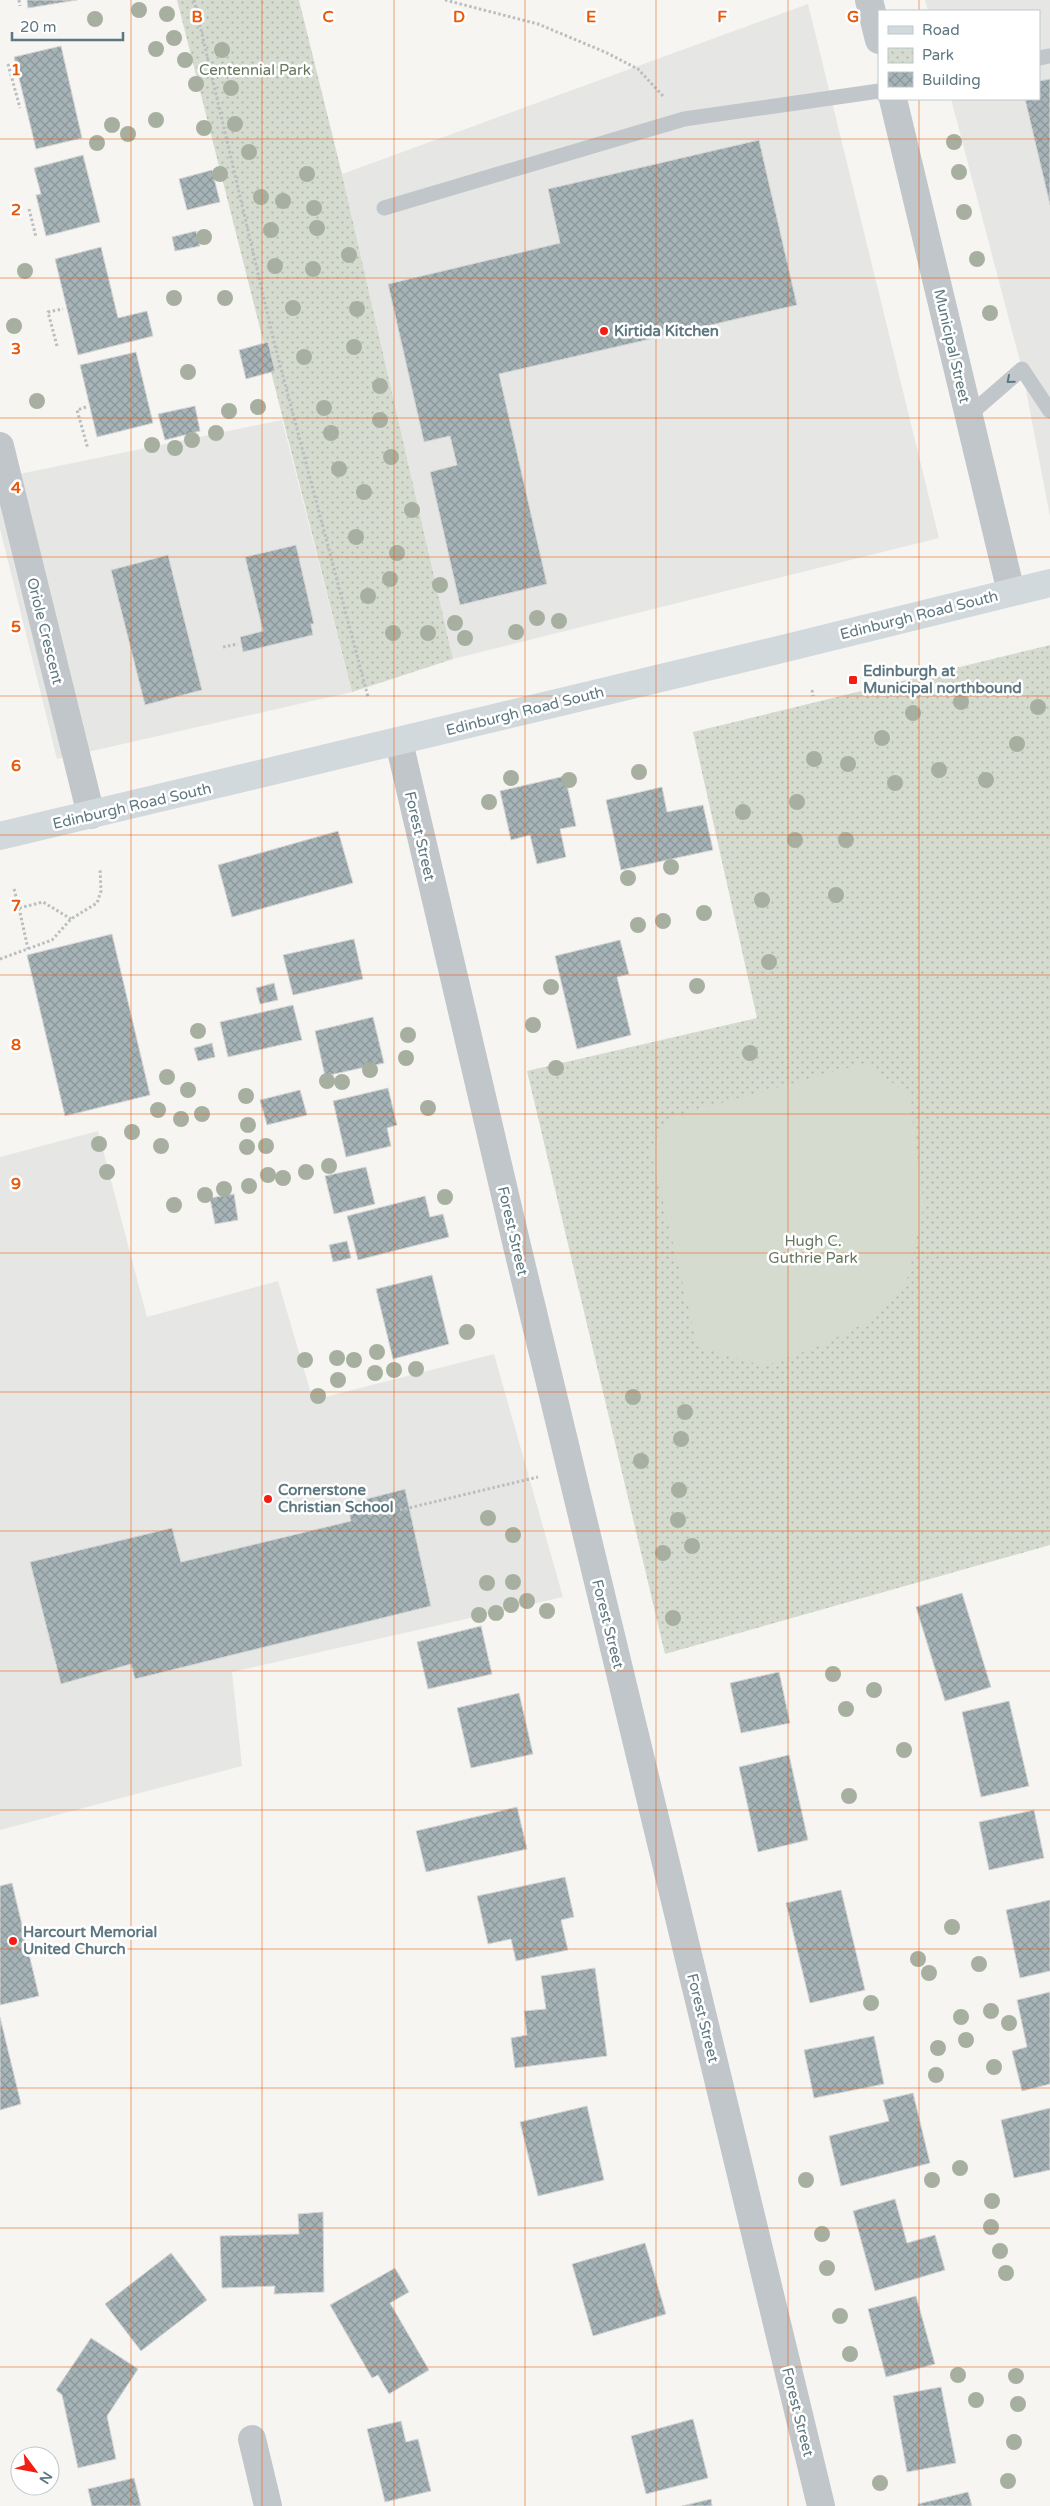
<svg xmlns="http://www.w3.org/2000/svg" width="1050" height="2506" font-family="'Varela Round',sans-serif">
	<defs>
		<pattern id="park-dots" width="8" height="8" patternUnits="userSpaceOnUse" patternTransform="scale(1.25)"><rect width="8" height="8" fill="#d6dbd0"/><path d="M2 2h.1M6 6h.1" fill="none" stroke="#b1b6ae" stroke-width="1.8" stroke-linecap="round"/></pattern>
		<pattern id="building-cross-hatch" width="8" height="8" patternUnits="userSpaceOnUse" patternTransform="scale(1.25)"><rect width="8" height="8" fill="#a6b3b7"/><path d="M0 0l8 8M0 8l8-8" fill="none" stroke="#8a969a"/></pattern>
	</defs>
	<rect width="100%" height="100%" fill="#f6f5f1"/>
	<path fill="#e6e7e5" d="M 925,0 L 1050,0 L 1050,517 L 1022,369 L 951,99 L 1039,99 L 1039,11 L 928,11 Z
		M 808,4 L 939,538 L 453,659 L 342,174 Z
		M 282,420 L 352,692 L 57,759 L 0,529 L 0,478 Z
		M 98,1131 L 147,1317 L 278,1281 L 313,1400 L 494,1354 L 563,1597 L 232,1672 L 242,1766 L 0,1830 L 0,1157 Z"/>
	<path fill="url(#park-dots)" d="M 177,0 L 299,0 L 342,174 L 453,659 L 352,692 Z
		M 1050,645 L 1050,1545 L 665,1654 L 527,1071 L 757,1018 L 693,732 Z"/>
	<path fill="#d6dbd0" d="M 865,1063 L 909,1095 L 924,1205 L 907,1280 L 867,1322 L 819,1346 L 765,1366 L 698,1347 L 650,1148 L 671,1117 Z"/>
	<path fill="url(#building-cross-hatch)" stroke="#d7d6d4" d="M 27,0 L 77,0 L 28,8 Z
		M 61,46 L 82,138 L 36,149 L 14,57 Z
		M 1050,79 L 1050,205 L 1025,99 L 1039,99 L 1039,81 Z
		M 759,140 L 797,305 L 499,374 L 547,584 L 460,605 L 430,472 L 457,465 L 450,436 L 424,442 L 388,284 L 560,243 L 548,189 Z
		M 83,155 L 100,222 L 46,236 L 36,195 L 41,194 L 34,168 Z
		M 212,170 L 220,202 L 187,210 L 179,179 Z
		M 196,231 L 200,246 L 175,251 L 172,237 Z
		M 101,247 L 118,318 L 147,311 L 153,336 L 78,355 L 55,259 Z
		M 268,342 L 275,371 L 246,379 L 239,350 Z
		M 136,352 L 153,423 L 97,437 L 80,365 Z
		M 195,406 L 200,431 L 165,440 L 158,414 Z
		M 296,545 L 314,624 L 311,624 L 313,635 L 243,652 L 240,637 L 263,631 L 245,557 Z
		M 168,555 L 202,690 L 145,705 L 111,570 Z
		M 565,776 L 576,826 L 560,829 L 566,857 L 537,864 L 530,835 L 511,840 L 500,791 Z
		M 662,787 L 667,812 L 703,805 L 713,850 L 621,870 L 606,800 Z
		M 338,831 L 353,883 L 232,917 L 218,865 Z
		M 112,934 L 150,1095 L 65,1116 L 27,955 Z
		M 354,939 L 363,979 L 293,995 L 283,955 Z
		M 620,940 L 629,974 L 617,977 L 631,1035 L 577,1049 L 555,956 Z
		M 274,983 L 278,1000 L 260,1004 L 256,988 Z
		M 293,1005 L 302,1040 L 228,1057 L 220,1022 Z
		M 373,1017 L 384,1063 L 325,1076 L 315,1031 Z
		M 212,1043 L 215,1057 L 198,1061 L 194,1048 Z
		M 388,1088 L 397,1125 L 387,1128 L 391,1146 L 346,1157 L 333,1101 Z
		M 300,1090 L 307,1115 L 267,1125 L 260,1100 Z
		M 366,1167 L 375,1204 L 334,1214 L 325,1176 Z
		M 234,1194 L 238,1220 L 215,1224 L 210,1198 Z
		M 425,1196 L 430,1217 L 443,1214 L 449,1237 L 358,1260 L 347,1216 Z
		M 347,1241 L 351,1258 L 333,1262 L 329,1245 Z
		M 432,1275 L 449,1344 L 393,1359 L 376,1289 Z
		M 405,1489 L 431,1606 L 135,1679 L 131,1664 L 61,1684 L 30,1562 L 172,1528 L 181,1562 L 351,1521 L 347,1504 Z
		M 962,1593 L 991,1687 L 945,1701 L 916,1607 Z
		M 481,1626 L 492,1674 L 428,1689 L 417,1642 Z
		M 779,1672 L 790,1723 L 741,1733 L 730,1683 Z
		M 519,1693 L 533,1754 L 471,1768 L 457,1708 Z
		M 1009,1701 L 1029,1786 L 981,1797 L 962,1712 Z
		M 789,1755 L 808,1840 L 758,1852 L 739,1767 Z
		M 517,1807 L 527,1849 L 426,1872 L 416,1831 Z
		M 1034,1810 L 1044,1858 L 989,1870 L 979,1822 Z
		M 565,1877 L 574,1917 L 561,1920 L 568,1950 L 516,1961 L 511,1939 L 488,1944 L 477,1896 Z
		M 12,1883 L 39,1996 L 0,2005 L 0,1886 Z
		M 841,1890 L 865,1990 L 810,2003 L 786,1903 Z
		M 1050,1900 L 1050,1971 L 1020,1978 L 1006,1910 Z
		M 595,1968 L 607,2056 L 515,2068 L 511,2038 L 527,2035 L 524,2011 L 546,2009 L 541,1976 Z
		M 1050,1992 L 1050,2084 L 1022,2091 L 1012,2051 L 1027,2047 L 1017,2000 Z
		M 0,2017 L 21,2104 L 0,2110 Z
		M 874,2036 L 884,2084 L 814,2098 L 804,2050 Z
		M 913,2093 L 930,2163 L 841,2186 L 829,2136 L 889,2121 L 883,2100 Z
		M 587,2106 L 604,2180 L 538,2196 L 520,2122 Z
		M 1050,2108 L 1050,2170 L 1014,2178 L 1001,2120 Z
		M 895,2199 L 907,2243 L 935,2235 L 945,2270 L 875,2291 L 853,2211 Z
		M 323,2212 L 324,2292 L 274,2294 L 275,2286 L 222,2288 L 220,2236 L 299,2234 L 298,2214 Z
		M 645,2243 L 666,2314 L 593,2336 L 572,2264 Z
		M 171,2253 L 207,2300 L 141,2351 L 105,2304 Z
		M 395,2268 L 409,2292 L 390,2303 L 429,2370 L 389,2394 L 378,2375 L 372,2378 L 330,2305 Z
		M 916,2296 L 935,2364 L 886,2377 L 868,2309 Z
		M 91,2338 L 138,2369 L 107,2416 L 116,2459 L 78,2468 L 62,2395 L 56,2390 Z
		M 941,2387 L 956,2463 L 907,2472 L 893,2396 Z
		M 693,2419 L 708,2478 L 646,2494 L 631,2436 Z
		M 401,2421 L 406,2442 L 418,2439 L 431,2491 L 385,2502 L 367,2429 Z
		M 134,2478 L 141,2506 L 92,2506 L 88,2489 Z
		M 968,2492 L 972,2506 L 918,2506 L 918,2504 Z
		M 711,2499 L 712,2506 L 682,2506 Z"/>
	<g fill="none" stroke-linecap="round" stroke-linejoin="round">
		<path stroke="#babec0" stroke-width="3" stroke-dasharray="2.5 2.5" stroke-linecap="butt" d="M 19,0 L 20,6
			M 194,0 L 275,346 L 368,697
			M 445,0 L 538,24 L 605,52 L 638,69 L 663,96
			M 8,64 L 20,108
			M 29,209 L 36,237
			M 57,346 L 48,312 L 63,309
			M 86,407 L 77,410 L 88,449
			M 223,647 L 238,644
			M 853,680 L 855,686
			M 812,690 L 813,696
			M 14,889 L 19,908 L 43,902 L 71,919
			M 19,908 L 28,949
			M 0,959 L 52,940 L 71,919 L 97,903 L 101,891 L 100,869
			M 400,1510 L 538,1477"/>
		<path stroke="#c0c6c9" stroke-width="15" d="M 1039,58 L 1050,56
			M 384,208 L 684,119 L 879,91
			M 968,416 L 1022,369 L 1050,411"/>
		<path stroke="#c0c6c9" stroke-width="28" d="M 869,0 L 879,40
			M 893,99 L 1011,592
			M 0,446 L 91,815
			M 399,742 L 517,1246 L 821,2506
			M 252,2439 L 268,2506"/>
		<path stroke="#d2d9dc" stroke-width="28" d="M 0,836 L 774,651 L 1050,583"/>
	</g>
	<g fill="#a7b0a0">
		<circle cx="139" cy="10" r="8"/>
		<circle cx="167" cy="14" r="8"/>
		<circle cx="95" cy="19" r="8"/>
		<circle cx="174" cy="38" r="8"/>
		<circle cx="156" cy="49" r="8"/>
		<circle cx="222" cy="50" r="8"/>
		<circle cx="185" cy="60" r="8"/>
		<circle cx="196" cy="84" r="8"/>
		<circle cx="231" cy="88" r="8"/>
		<circle cx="156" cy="120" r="8"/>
		<circle cx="235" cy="124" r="8"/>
		<circle cx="112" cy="125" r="8"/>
		<circle cx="204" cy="128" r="8"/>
		<circle cx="128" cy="134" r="8"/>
		<circle cx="954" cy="142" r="8"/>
		<circle cx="97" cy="143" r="8"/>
		<circle cx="249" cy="152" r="8"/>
		<circle cx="959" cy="172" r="8"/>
		<circle cx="220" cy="174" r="8"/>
		<circle cx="307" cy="174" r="8"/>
		<circle cx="261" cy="197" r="8"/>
		<circle cx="283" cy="201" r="8"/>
		<circle cx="314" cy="208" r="8"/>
		<circle cx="964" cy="212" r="8"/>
		<circle cx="317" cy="228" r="8"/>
		<circle cx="271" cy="230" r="8"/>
		<circle cx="204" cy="237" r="8"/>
		<circle cx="349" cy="255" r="8"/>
		<circle cx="977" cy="259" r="8"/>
		<circle cx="275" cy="266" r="8"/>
		<circle cx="313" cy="269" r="8"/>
		<circle cx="25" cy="271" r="8"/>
		<circle cx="174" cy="298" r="8"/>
		<circle cx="225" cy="298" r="8"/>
		<circle cx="293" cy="308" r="8"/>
		<circle cx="357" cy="309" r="8"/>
		<circle cx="990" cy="313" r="8"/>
		<circle cx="14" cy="326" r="8"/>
		<circle cx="354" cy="347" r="8"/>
		<circle cx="304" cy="357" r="8"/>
		<circle cx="188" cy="372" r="8"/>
		<circle cx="380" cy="386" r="8"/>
		<circle cx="37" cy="401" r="8"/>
		<circle cx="258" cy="407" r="8"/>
		<circle cx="324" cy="408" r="8"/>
		<circle cx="229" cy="411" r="8"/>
		<circle cx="380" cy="420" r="8"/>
		<circle cx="216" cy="433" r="8"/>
		<circle cx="331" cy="433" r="8"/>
		<circle cx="192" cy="440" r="8"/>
		<circle cx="152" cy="445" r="8"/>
		<circle cx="175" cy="448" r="8"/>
		<circle cx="391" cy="457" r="8"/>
		<circle cx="339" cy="469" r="8"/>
		<circle cx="364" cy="492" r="8"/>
		<circle cx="412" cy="510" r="8"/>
		<circle cx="356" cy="537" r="8"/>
		<circle cx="397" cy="553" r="8"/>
		<circle cx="390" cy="579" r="8"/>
		<circle cx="440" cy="585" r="8"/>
		<circle cx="368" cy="596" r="8"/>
		<circle cx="537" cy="618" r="8"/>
		<circle cx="559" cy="621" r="8"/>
		<circle cx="455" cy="623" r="8"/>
		<circle cx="516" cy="632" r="8"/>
		<circle cx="393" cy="633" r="8"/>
		<circle cx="428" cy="633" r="8"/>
		<circle cx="465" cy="638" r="8"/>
		<circle cx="961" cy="702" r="8"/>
		<circle cx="1038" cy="707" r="8"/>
		<circle cx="913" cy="713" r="8"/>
		<circle cx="882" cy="738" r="8"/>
		<circle cx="1017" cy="744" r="8"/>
		<circle cx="814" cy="759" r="8"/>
		<circle cx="848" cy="764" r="8"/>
		<circle cx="939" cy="770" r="8"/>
		<circle cx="639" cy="772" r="8"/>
		<circle cx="511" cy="778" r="8"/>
		<circle cx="569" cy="780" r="8"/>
		<circle cx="986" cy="780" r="8"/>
		<circle cx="895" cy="783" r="8"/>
		<circle cx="489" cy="802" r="8"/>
		<circle cx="797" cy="802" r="8"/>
		<circle cx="743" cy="812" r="8"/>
		<circle cx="795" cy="840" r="8"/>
		<circle cx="846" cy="840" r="8"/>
		<circle cx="671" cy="867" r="8"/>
		<circle cx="628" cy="878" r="8"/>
		<circle cx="836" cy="895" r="8"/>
		<circle cx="762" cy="900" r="8"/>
		<circle cx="704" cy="913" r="8"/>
		<circle cx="663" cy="921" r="8"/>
		<circle cx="638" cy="925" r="8"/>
		<circle cx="769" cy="962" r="8"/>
		<circle cx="697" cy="986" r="8"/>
		<circle cx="551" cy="987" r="8"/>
		<circle cx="533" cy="1025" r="8"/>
		<circle cx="198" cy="1031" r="8"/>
		<circle cx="408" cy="1035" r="8"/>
		<circle cx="750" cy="1053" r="8"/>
		<circle cx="406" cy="1058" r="8"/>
		<circle cx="556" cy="1068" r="8"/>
		<circle cx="370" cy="1070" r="8"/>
		<circle cx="167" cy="1077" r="8"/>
		<circle cx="327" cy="1081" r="8"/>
		<circle cx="342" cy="1082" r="8"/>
		<circle cx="188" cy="1090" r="8"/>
		<circle cx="246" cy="1096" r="8"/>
		<circle cx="428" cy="1108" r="8"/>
		<circle cx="158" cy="1110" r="8"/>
		<circle cx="202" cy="1114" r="8"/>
		<circle cx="181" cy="1119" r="8"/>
		<circle cx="248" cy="1125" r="8"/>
		<circle cx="132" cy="1132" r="8"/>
		<circle cx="99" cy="1144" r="8"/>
		<circle cx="161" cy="1146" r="8"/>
		<circle cx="266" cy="1146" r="8"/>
		<circle cx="247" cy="1147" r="8"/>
		<circle cx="329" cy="1166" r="8"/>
		<circle cx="107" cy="1172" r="8"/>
		<circle cx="306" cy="1172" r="8"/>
		<circle cx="268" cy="1175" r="8"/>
		<circle cx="283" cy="1178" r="8"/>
		<circle cx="249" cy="1186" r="8"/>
		<circle cx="224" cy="1189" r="8"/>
		<circle cx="205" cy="1195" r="8"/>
		<circle cx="445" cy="1197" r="8"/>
		<circle cx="174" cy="1205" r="8"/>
		<circle cx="467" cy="1332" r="8"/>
		<circle cx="377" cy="1352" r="8"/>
		<circle cx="337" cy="1358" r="8"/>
		<circle cx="305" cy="1360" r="8"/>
		<circle cx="354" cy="1360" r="8"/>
		<circle cx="416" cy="1369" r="8"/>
		<circle cx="394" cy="1370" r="8"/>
		<circle cx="375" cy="1373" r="8"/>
		<circle cx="338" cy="1380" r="8"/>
		<circle cx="318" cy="1396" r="8"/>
		<circle cx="633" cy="1397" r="8"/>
		<circle cx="685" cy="1412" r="8"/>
		<circle cx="681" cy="1439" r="8"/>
		<circle cx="641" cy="1461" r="8"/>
		<circle cx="679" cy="1490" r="8"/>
		<circle cx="488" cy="1518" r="8"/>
		<circle cx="678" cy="1520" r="8"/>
		<circle cx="513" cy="1535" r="8"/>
		<circle cx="692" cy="1546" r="8"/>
		<circle cx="663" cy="1553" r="8"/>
		<circle cx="513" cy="1582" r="8"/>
		<circle cx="487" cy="1583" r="8"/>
		<circle cx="527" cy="1601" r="8"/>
		<circle cx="511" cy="1605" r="8"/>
		<circle cx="547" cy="1611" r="8"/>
		<circle cx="496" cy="1613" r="8"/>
		<circle cx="479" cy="1615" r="8"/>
		<circle cx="673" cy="1618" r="8"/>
		<circle cx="833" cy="1674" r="8"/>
		<circle cx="874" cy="1690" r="8"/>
		<circle cx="846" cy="1709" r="8"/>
		<circle cx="904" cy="1750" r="8"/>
		<circle cx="849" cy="1796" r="8"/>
		<circle cx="952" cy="1927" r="8"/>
		<circle cx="918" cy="1959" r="8"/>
		<circle cx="979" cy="1964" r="8"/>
		<circle cx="929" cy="1973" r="8"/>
		<circle cx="871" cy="2003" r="8"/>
		<circle cx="991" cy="2011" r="8"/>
		<circle cx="961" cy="2017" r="8"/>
		<circle cx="1009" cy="2023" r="8"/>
		<circle cx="966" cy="2040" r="8"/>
		<circle cx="938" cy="2048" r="8"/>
		<circle cx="994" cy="2067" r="8"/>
		<circle cx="936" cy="2075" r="8"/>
		<circle cx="960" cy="2168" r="8"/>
		<circle cx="806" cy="2180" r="8"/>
		<circle cx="932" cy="2180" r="8"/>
		<circle cx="992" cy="2201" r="8"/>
		<circle cx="991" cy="2227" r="8"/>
		<circle cx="822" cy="2234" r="8"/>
		<circle cx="1000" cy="2251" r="8"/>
		<circle cx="827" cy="2268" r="8"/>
		<circle cx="1006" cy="2273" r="8"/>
		<circle cx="840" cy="2316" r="8"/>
		<circle cx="850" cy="2354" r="8"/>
		<circle cx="958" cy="2375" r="8"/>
		<circle cx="1016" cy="2376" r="8"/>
		<circle cx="976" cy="2400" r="8"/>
		<circle cx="1018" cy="2404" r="8"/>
		<circle cx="1014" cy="2442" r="8"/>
		<circle cx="1008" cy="2481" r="8"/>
		<circle cx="880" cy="2483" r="8"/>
	</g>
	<defs><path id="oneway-chevron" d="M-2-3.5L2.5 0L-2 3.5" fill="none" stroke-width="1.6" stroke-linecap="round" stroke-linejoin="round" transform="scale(1.25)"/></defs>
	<use stroke="#5d7780" href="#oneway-chevron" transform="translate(1010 380) rotate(139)"/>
	<path fill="none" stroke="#e8590c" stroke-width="1" stroke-opacity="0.55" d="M 131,0 L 131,2506M 262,0 L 262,2506M 394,0 L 394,2506M 525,0 L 525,2506M 656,0 L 656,2506M 788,0 L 788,2506M 919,0 L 919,11M 919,99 L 919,2506M 0,139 L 1050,139M 0,278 L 1050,278M 0,418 L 1050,418M 0,557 L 1050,557M 0,696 L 1050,696M 0,835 L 1050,835M 0,975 L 1050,975M 0,1114 L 1050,1114M 0,1253 L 1050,1253M 0,1392 L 1050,1392M 0,1531 L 1050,1531M 0,1671 L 1050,1671M 0,1810 L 1050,1810M 0,1949 L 1050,1949M 0,2088 L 1050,2088M 0,2228 L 1050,2228M 0,2367 L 1050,2367"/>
	<g fill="#f41d13" stroke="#fff" stroke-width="2">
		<circle cx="604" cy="331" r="5"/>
		<rect x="848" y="675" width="10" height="10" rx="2.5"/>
		<circle cx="268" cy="1499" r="5"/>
		<circle cx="13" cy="1941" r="5"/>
	</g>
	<g text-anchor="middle" stroke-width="5" stroke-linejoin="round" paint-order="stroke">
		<g font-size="15" fill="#67775d" stroke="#fff">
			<text x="255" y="75">Centennial Park</text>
			<text x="813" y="1246">Hugh C.<tspan x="813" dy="17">Guthrie Park</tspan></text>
		</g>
		<g font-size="15" font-weight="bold" fill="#5d7780" stroke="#fff" text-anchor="start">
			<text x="614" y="336">Kirtida Kitchen</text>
			<text x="863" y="676">Edinburgh at<tspan x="863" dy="17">Municipal northbound</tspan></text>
			<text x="278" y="1495">Cornerstone<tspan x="278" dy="17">Christian School</tspan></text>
			<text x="23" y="1937">Harcourt Memorial<tspan x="23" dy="17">United Church</tspan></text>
		</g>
		<g font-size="15" fill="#5d7780" stroke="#fff">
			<text transform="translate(952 346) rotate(77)" y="5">Municipal Street</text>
			<text transform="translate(919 615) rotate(-14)" y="5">Edinburgh Road South</text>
			<text transform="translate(45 631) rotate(76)" y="5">Oriole Crescent</text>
			<text transform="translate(525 711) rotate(-14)" y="5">Edinburgh Road South</text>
			<text transform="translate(132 806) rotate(-13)" y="5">Edinburgh Road South</text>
			<text transform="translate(420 836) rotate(77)" y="5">Forest Street</text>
			<text transform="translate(513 1231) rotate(77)" y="5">Forest Street</text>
			<text transform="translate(608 1624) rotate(76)" y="5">Forest Street</text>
			<text transform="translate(703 2018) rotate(76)" y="5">Forest Street</text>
			<text transform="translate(798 2412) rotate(76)" y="5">Forest Street</text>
		</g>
	</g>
	<g font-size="16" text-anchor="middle" font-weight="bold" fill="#e8590c" stroke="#fff" stroke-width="5" stroke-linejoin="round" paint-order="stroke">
		<text x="197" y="22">B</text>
		<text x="328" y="22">C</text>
		<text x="459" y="22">D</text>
		<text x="591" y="22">E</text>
		<text x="722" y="22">F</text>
		<text x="853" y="22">G</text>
		<text x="16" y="75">1</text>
		<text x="16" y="215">2</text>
		<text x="16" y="354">3</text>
		<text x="16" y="493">4</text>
		<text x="16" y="632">5</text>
		<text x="16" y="771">6</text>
		<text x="16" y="911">7</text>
		<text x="16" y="1050">8</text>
		<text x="16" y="1189">9</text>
	</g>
	<rect x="878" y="10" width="162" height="90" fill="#ffffff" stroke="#bec9cc"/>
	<rect x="888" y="26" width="25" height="8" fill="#d2d9dc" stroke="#bec9cc"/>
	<text x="922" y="35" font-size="15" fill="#5d7780">Road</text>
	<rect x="888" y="48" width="25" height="15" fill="url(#park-dots)" stroke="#bec9cc"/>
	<text x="922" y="60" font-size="15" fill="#5d7780">Park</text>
	<rect x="888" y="72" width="25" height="15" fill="url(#building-cross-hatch)" stroke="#bec9cc"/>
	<text x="922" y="85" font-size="15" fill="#5d7780">Building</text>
	<g transform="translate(35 2471) rotate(122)"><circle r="24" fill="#ffffff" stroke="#bec9cc"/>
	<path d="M0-4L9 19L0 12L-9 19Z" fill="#f41d13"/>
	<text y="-8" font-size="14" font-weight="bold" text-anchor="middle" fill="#5d7780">N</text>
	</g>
	<path d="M12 32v8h111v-8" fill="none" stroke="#5d7780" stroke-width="2.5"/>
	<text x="20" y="32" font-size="15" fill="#5d7780" stroke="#ffffff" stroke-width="4" paint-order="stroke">20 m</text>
</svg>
